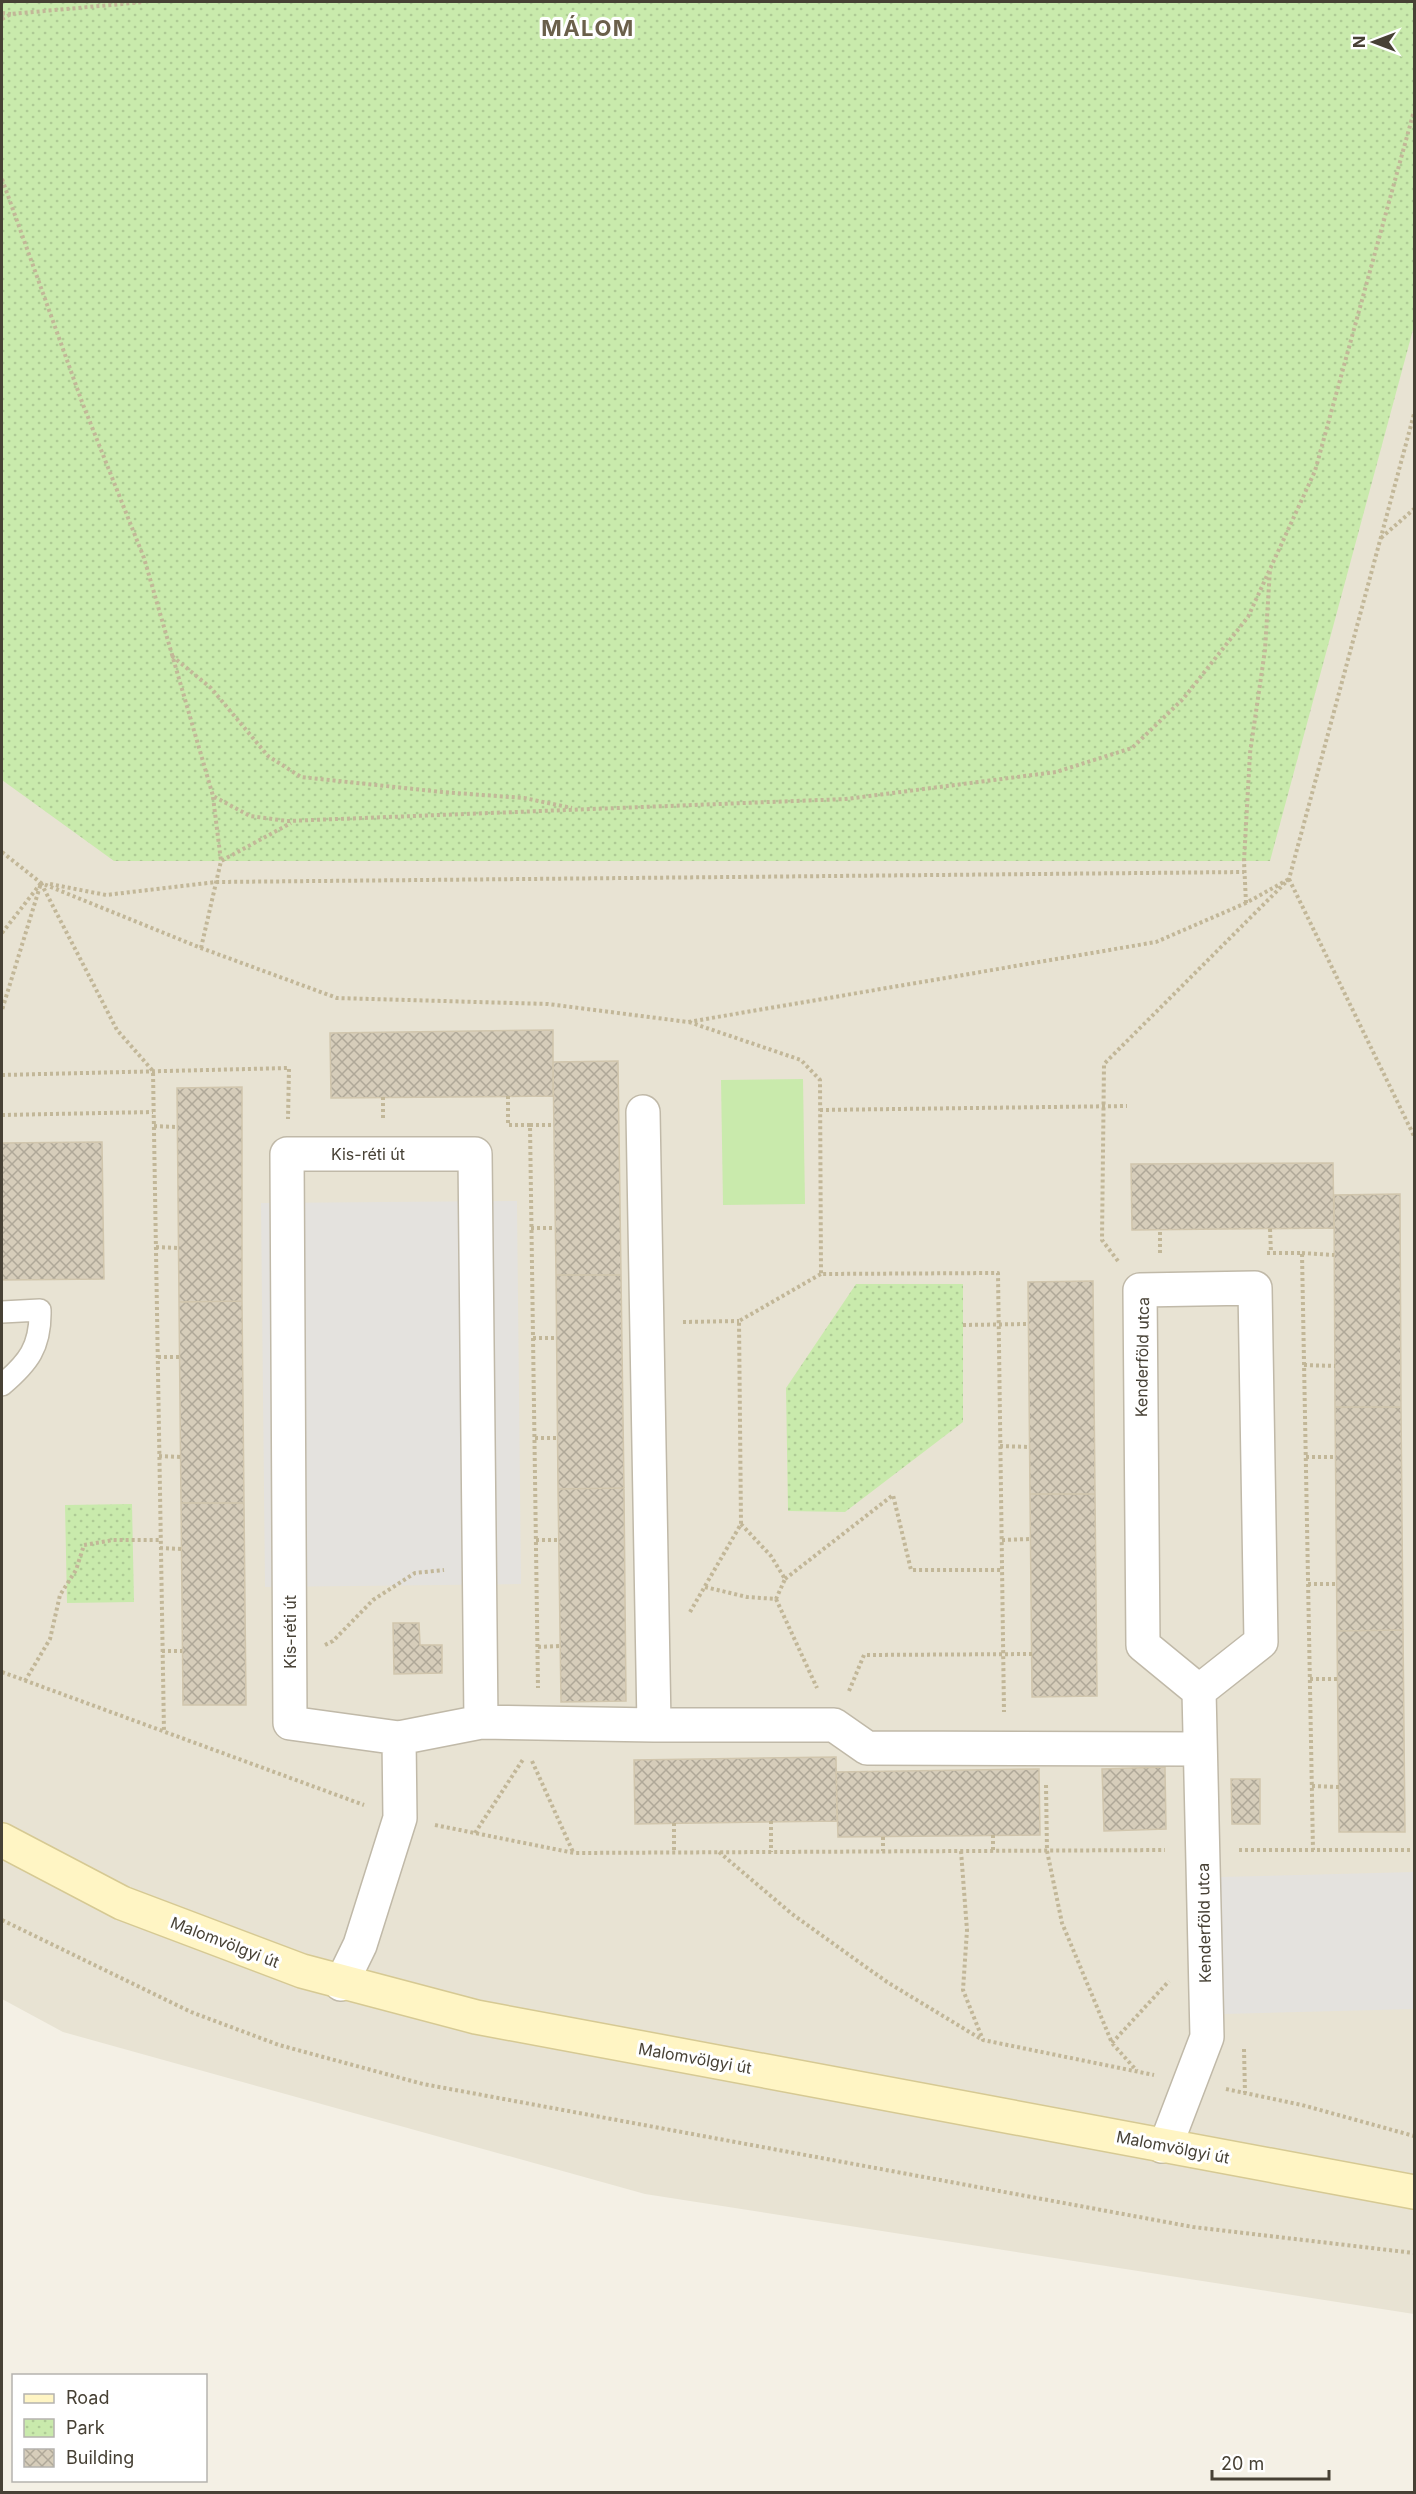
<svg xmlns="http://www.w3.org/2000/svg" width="1416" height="2494" font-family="Inter,sans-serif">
	<defs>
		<pattern id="park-dots" width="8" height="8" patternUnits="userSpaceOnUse" patternTransform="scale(1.5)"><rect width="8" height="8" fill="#c9eaac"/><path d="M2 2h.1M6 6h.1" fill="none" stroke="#aeca95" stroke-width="1.8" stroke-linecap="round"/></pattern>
		<pattern id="building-cross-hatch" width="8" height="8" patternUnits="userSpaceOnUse" patternTransform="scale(1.5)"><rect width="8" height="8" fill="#d6cdba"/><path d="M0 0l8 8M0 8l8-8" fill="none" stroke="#afa898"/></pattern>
	</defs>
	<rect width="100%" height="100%" fill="#f4f0e5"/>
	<path fill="#e8e3d3" d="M 2,2 L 1414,2 L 1414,2314 L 645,2194 L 63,2032 L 2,1999 Z"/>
	<path fill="#c9eaac" d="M 803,1079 L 805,1204 L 723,1205 L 721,1080 Z"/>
	<path fill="url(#park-dots)" d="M 2,2 L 1414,2 L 1414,326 L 1270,861 L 114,861 L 2,780 Z
		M 856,1284 L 963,1284 L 963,1422 L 845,1512 L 788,1511 L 786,1388 Z
		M 132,1504 L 134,1602 L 67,1603 L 65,1505 Z"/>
	<path fill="#e4e2de" d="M 517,1201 L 521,1584 L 265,1587 L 261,1203 Z
		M 1414,1872 L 1414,2009 L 1223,2014 L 1220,1877 Z"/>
	<path fill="url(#building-cross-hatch)" stroke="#d1c6ad" stroke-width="1.5" d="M 553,1030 L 553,1096 L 331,1098 L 330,1033 Z
		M 618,1061 L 621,1275 L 556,1275 L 553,1062 Z
		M 242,1087 L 242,1301 L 179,1302 L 177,1088 Z
		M 102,1142 L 104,1279 L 2,1280 L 2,1143 Z
		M 1333,1163 L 1334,1228 L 1132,1230 L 1131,1164 Z
		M 1400,1194 L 1401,1407 L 1335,1407 L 1334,1195 Z
		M 556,1275 L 621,1275 L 624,1488 L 558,1489 Z
		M 1093,1281 L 1095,1494 L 1030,1494 L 1028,1282 Z
		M 242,1301 L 244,1503 L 181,1503 L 179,1302 Z
		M 1335,1407 L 1401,1407 L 1403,1630 L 1337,1631 Z
		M 624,1488 L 626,1701 L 561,1702 L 558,1489 Z
		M 1030,1494 L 1095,1494 L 1097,1696 L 1032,1697 Z
		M 181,1503 L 244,1503 L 246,1705 L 183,1705 Z
		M 393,1623 L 419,1623 L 420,1645 L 442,1645 L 442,1673 L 394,1674 Z
		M 1403,1630 L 1405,1832 L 1339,1832 L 1337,1631 Z
		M 836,1757 L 837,1821 L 635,1824 L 634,1760 Z
		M 1165,1767 L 1166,1829 L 1104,1831 L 1102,1769 Z
		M 1039,1769 L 1040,1835 L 838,1837 L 836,1772 Z
		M 1231,1779 L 1260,1779 L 1260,1824 L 1232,1824 Z"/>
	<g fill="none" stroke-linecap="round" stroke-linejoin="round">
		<defs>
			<path id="lane" d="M 2,1312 L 40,1310 C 41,1347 28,1363 2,1385"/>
			<path id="street" d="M 643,1112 L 654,1725 L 834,1725 L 867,1748 L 1200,1749
				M 481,1722 L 654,1725
				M 341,1984 L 360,1945 L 400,1818 L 399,1738 L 290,1723 L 287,1154 L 475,1154 L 481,1722 L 399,1738
				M 1162,2146 L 1170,2134 L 1207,2037 L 1199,1691 L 1261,1642 L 1255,1288 L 1140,1290 L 1143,1645 L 1199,1691"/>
			<path id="secondary" d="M 2,1840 L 122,1903 L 302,1971 L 476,2017 L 1414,2192"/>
		</defs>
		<use href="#lane" stroke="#c0b9a8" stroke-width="24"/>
		<use href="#street" stroke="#c0b9a8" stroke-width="36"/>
		<use href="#secondary" stroke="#d6c993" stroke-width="36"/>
		<path stroke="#c2b798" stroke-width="4" stroke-dasharray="3 3" stroke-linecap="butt" d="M 2,13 L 11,14
			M 2,19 L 11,14 L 144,2
			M 2,179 L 82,402 L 144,558 L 213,796 L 250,816 L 287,821 L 846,799 L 1056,772 L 1132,748 L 1183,699 L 1248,617 L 1315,471 L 1414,111
			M 1381,538 L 1414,509
			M 172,656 L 211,688 L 268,756 L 301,777 L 442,792 L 524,798 L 572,808
			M 213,797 L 221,861
			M 2,852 L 41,883 L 201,948 L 337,998 L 548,1004 L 688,1022 L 1156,942 L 1246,903 L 1289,879
			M 1289,879 L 1414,1136
			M 41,883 L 117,1030 L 153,1071 L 164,1732
			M 50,884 L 106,895 L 216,882 L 1244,872
			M 1246,903 L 1244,861 L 1250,753 L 1265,650 L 1270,569
			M 2,933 L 41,883 L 2,1010
			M 201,948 L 221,861 L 291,823
			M 689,1022 L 801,1060 L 820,1080 L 821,1274 L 998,1273 L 1004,1712
			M 2,1075 L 289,1068 L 288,1119
			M 508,1096 L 508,1125 L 530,1125 L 538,1688
			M 383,1097 L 383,1118
			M 820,1110 L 1127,1106
			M 2,1115 L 153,1112
			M 530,1125 L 554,1125
			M 154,1126 L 177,1127
			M 531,1228 L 555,1228
			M 1270,1229 L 1271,1253
			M 156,1247 L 178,1248
			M 1160,1253 L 1160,1230
			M 1267,1253 L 1302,1253 L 1313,1850
			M 1302,1253 L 1334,1255
			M 1118,1261 L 1102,1240 L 1104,1064 L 1289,879 L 1414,414
			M 683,1322 L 739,1321
			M 963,1325 L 1028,1324
			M 533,1338 L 557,1338
			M 158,1357 L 179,1357
			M 1304,1365 L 1335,1366
			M 535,1438 L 557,1438
			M 1000,1446 L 1030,1447
			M 159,1456 L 180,1457
			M 1306,1457 L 1336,1457
			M 536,1540 L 559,1540
			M 1002,1540 L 1030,1539
			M 160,1548 L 181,1549
			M 785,1579 L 893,1495 L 911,1570 L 1002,1570
			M 1308,1584 L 1337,1584
			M 705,1587 L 747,1597 L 776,1599 L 785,1579 L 771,1556 L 741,1524
			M 776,1599 L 817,1688
			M 690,1612 L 741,1524 L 739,1321 L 821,1274
			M 325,1645 L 333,1641 L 373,1600 L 415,1573 L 444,1570
			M 538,1647 L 560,1646
			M 162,1651 L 182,1651
			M 2,1672 L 364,1805
			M 1310,1679 L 1338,1679
			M 25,1681 L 50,1639 L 60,1595 L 76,1570 L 84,1545 L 113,1540 L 160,1540
			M 849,1691 L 864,1655 L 1032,1654
			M 532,1761 L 573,1852
			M 1046,1785 L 1047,1851 L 1062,1923 L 1112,2043 L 1137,2071
			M 1312,1786 L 1339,1787
			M 771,1821 L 771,1852
			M 674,1823 L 674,1852
			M 435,1825 L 574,1853 L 1165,1850
			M 475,1833 L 524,1758
			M 993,1835 L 993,1851
			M 883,1837 L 883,1851
			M 1239,1850 L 1414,1850
			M 961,1851 L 967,1930 L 963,1990 L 983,2040 L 1154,2075
			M 719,1852 L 792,1914 L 887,1982 L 981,2039
			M 2,1920 L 191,2012 L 279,2045 L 423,2084 L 1193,2227 L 1414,2253
			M 1112,2043 L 1169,1981
			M 1244,2049 L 1245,2093
			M 1226,2089 L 1302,2105 L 1414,2136"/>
		<use href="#lane" stroke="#fff" stroke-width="21"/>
		<use href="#street" stroke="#fff" stroke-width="33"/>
		<use href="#secondary" stroke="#fff5c4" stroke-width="33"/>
	</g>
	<g text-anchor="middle" stroke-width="6" stroke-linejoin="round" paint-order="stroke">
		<g font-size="16" fill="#474135" stroke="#fff">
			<text x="368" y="1160">Kis-réti út</text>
			<text transform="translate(1142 1357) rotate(-89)" y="6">Kenderföld utca</text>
			<text transform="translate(290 1632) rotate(-90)" y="6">Kis-réti út</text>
			<text transform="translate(1204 1923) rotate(-91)" y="6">Kenderföld utca</text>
			<text transform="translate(225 1942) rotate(21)" y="6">Malomvölgyi út</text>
			<text transform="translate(695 2058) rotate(10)" y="6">Malomvölgyi út</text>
			<text transform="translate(1173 2147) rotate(11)" y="6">Malomvölgyi út</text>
		</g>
		<g font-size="22" font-weight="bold" letter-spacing="1.5" fill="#6a604b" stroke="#fff">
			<text x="588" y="36">MÁLOM</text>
		</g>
	</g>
	<rect width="1416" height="2494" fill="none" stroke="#474135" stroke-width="6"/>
	<rect x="12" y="2374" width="195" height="108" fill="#ffffff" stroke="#b5b3ae" stroke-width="1.5"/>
	<rect x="24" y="2394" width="30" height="9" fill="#fff5c4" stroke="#b5b3ae" stroke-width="1.5"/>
	<text x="66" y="2404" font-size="18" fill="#474135">Road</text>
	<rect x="24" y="2419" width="30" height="18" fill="url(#park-dots)" stroke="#b5b3ae" stroke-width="1.5"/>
	<text x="66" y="2434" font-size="18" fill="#474135">Park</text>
	<rect x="24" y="2449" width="30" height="18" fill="url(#building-cross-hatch)" stroke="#b5b3ae" stroke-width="1.5"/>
	<text x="66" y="2464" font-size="18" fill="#474135">Building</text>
	<g transform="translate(1374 42) rotate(270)" stroke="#ffffff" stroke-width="4.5" paint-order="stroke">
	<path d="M0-4.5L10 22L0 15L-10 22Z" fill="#474135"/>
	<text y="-9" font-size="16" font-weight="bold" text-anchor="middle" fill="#474135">N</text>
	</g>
	<path d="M1212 2470v9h117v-9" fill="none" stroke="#474135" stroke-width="3"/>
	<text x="1221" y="2470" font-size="18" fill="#474135" stroke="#ffffff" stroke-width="4.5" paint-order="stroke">20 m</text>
</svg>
